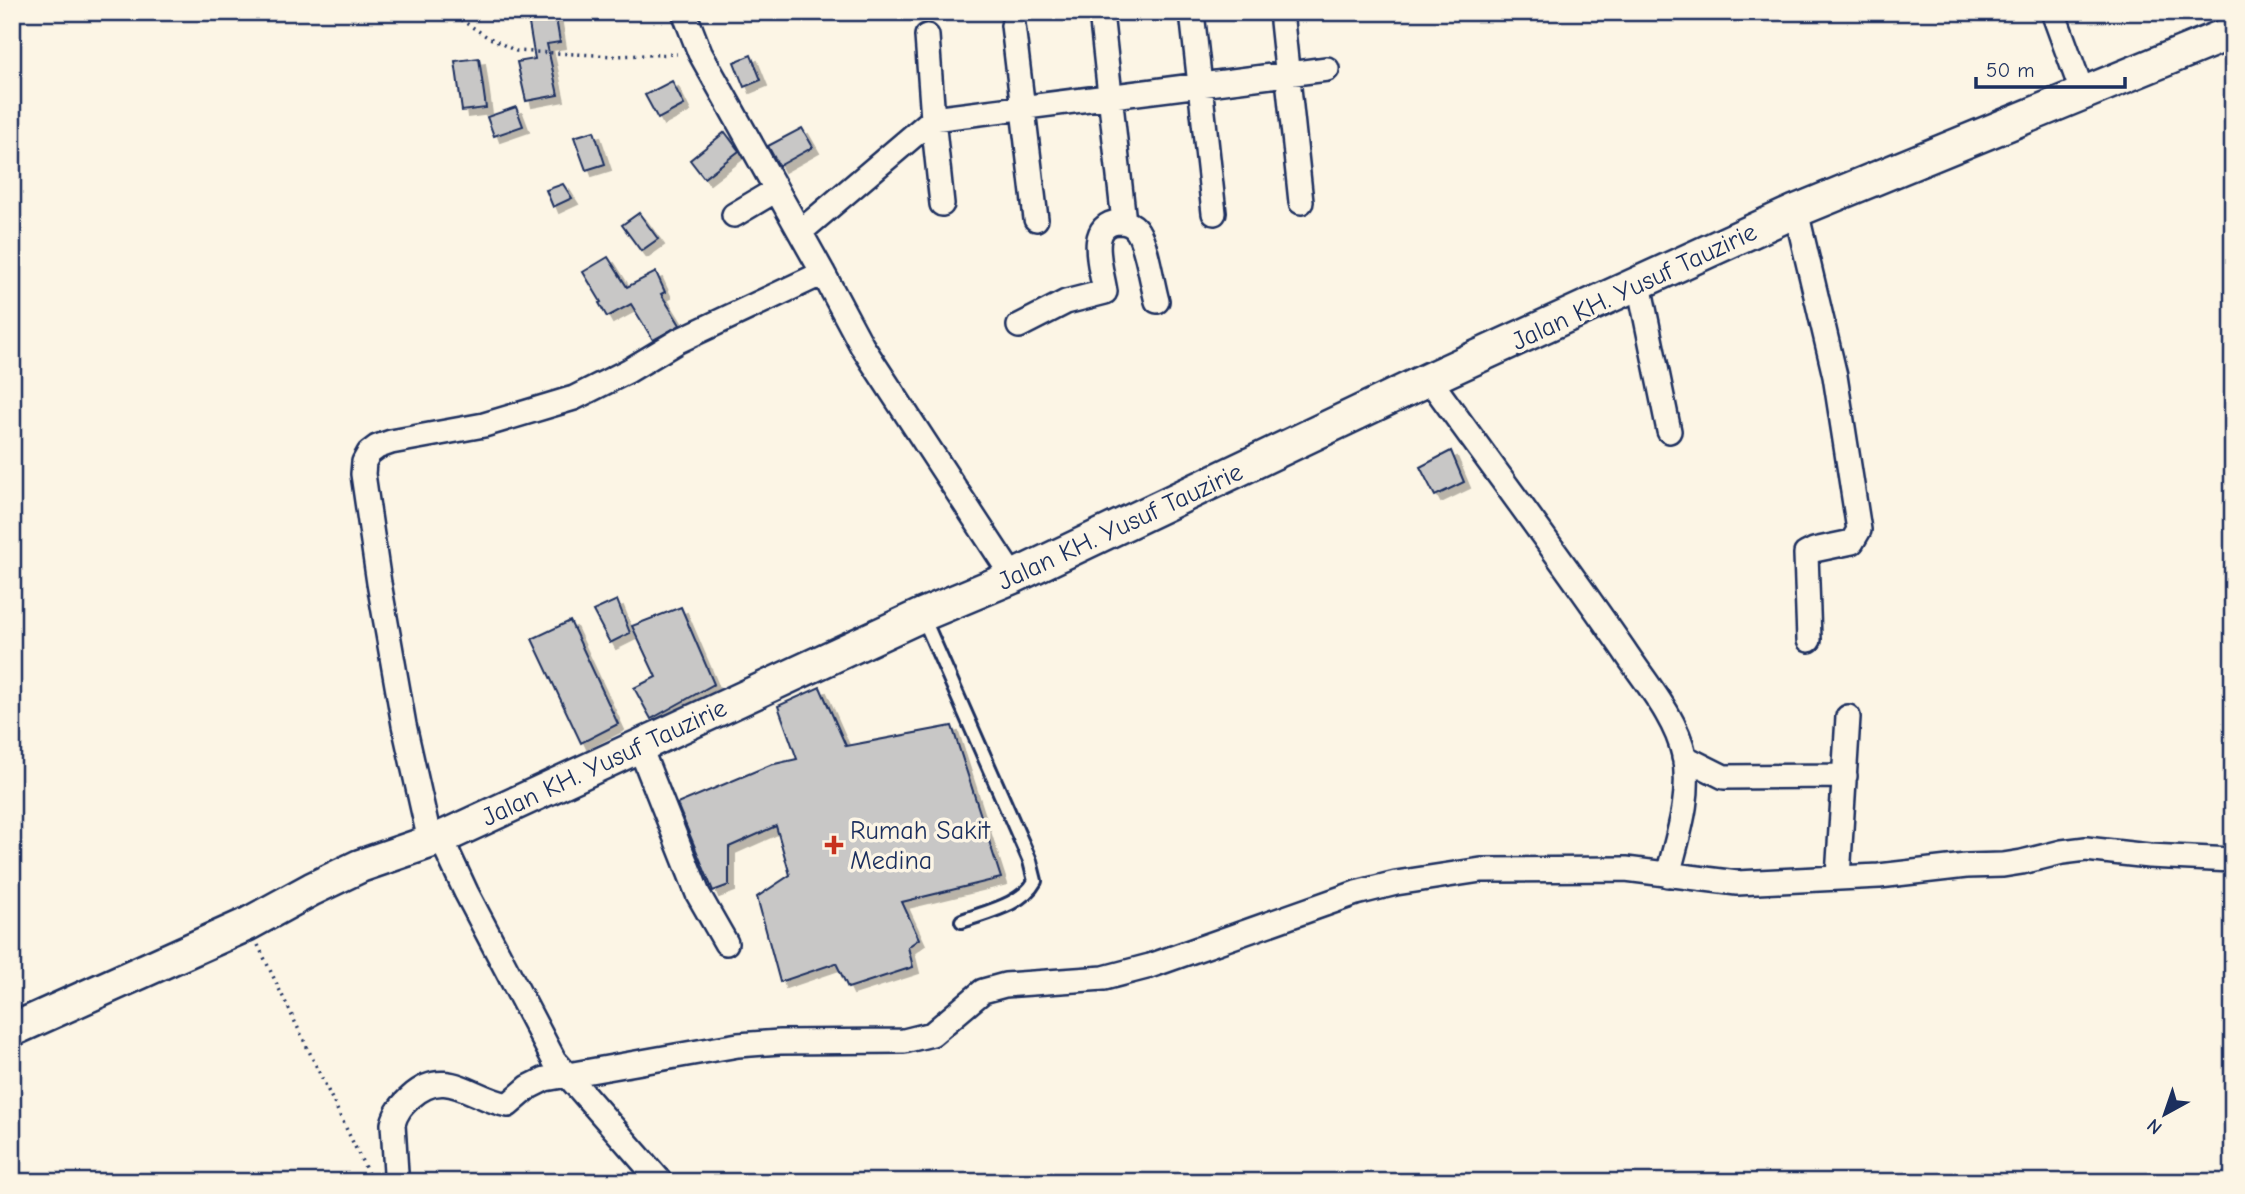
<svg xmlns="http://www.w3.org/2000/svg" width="2245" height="1194" font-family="'Comic Neue',sans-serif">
	<defs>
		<filter id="shadow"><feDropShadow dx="6" dy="6" stdDeviation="0" flood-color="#0004"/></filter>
	</defs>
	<rect width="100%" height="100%" fill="#fcf5e5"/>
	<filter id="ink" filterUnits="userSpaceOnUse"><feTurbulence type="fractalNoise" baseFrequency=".0143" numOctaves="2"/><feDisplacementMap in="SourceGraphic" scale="14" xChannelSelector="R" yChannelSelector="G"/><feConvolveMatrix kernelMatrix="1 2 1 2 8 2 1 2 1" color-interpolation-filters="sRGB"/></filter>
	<g filter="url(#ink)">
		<path fill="#c8c7c6" stroke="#1b2f5e" stroke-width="2" filter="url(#shadow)" d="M 527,12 L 555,12 L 560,42 L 547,44 L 558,95 L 526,101 L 517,62 L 535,59 Z
			M 751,55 L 761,80 L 744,87 L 734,62 Z
			M 479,58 L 486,108 L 462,111 L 455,61 Z
			M 672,81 L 684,105 L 658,119 L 645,95 Z
			M 516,107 L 523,126 L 494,136 L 487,117 Z
			M 802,128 L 813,147 L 779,166 L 768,146 Z
			M 594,131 L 605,164 L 586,170 L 574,137 Z
			M 725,132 L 739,151 L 704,178 L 690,160 Z
			M 563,184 L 572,198 L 553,207 L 546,190 Z
			M 639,213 L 658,239 L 641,251 L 622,225 Z
			M 608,257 L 627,287 L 656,272 L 665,292 L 661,294 L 680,325 L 653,340 L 631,304 L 607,317 L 599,303 L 601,302 L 583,272 Z
			M 1451,451 L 1464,482 L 1435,496 L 1420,467 Z
			M 617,600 L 630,633 L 610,643 L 593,611 Z
			M 681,607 L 714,684 L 651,719 L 634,688 L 656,677 L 632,626 Z
			M 570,621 L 618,724 L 581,743 L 532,639 Z
			M 820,687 L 846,746 L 952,726 L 1001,878 L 902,902 L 919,939 L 908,947 L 913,967 L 848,988 L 836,963 L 780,982 L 757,897 L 790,875 L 776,826 L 729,847 L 729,885 L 713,891 L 677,804 L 770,765 L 797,759 L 778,706 Z"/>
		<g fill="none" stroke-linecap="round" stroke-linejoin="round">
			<defs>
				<path id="lane" d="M 922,615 L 1030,861 L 1035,881 C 1022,905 986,912 962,921"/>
				<path id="street" d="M 684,12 L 700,53 L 823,273 L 862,346 L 1013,577
					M 1192,12 L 1214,213
					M 1281,12 L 1301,202
					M 2053,12 L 2083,94
					M 1102,22 L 1124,222
					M 1013,25 L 1036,219
					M 927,36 L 933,119 L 1327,69
					M 1796,211 L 1835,376 L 1859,530 L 1852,542 L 1814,550 L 1806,554 L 1809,640
					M 734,215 L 776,190
					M 800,232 L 933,119 L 942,204
					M 1639,284 L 1669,431
					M 1019,326 L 1066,302 L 1105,292 C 1102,270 1085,224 1119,222 C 1127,222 1134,225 1138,232 C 1147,246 1152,284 1157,301
					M 1429,379 C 1494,469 1561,558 1624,650 C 1645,682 1676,717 1684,755 C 1692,796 1678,835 1668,875
					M 639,745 L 698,894 L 726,943
					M 1684,757 L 1724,777 L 1845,776
					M 441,838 L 466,892 L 554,1060 L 661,1182
					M 430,841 L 404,725 L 379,583 L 363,474 L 364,462 L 369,453 L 377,447 L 391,442 L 484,425 L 574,398 L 628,371 L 678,341 L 823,273
					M 1838,877 L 1848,717
					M 394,1182 L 396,1173 L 393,1124 C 396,1112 402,1105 411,1097 C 446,1065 472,1099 508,1105 L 529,1087 L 545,1079 L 738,1045 L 780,1042 L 904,1041 L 932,1034 L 983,991 L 1005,985 L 1104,978 L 1150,966 L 1356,893 L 1396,883 L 1481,870 L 1626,869 L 1737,883 L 1879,876 L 1966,866 L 2003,865 L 2022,862 L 2062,852 L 2086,849 L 2149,856 L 2233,860"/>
				<path id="secondary" d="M 12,1030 L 248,924 L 312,889 L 360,866 L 441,838 L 922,615 L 1013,577 L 1429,379 L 1796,211 L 2233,32"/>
			</defs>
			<use href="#lane" stroke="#1b2f5e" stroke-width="18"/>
			<use href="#street" stroke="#1b2f5e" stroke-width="28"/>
			<use href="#secondary" stroke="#1b2f5e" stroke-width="37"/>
			<path stroke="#1b2f5e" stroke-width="3.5" stroke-dasharray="2 5" stroke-linecap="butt" d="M 449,12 L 486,36 L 516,51 L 615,56 L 677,54
				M 12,16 L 34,12
				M 258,945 L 372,1182"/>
			<use href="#lane" stroke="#fcf5e5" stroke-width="12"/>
			<use href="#street" stroke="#fcf5e5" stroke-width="23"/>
			<use href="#secondary" stroke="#fcf5e5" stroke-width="32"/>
		</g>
	</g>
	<path fill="#c8321e" stroke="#fcf5e5" stroke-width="2.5" d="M830.5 834.5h7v7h7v7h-7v7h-7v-7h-7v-7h7z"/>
	<g text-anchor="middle" stroke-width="7" stroke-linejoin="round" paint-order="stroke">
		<g font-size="26" fill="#1b2f5e" stroke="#fcf5e5">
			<text transform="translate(1634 286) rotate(-25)" y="9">Jalan KH. Yusuf Tauzirie</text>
			<text transform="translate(1120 526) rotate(-25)" y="9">Jalan KH. Yusuf Tauzirie</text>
			<text transform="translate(604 762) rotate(-25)" y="9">Jalan KH. Yusuf Tauzirie</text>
		</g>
		<g font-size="26" fill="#1b2f5e" stroke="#fcf5e5" text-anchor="start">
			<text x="850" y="839">Rumah Sakit<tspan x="850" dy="30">Medina</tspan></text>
		</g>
	</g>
	<rect width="2245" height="1194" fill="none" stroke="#fcf5e5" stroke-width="42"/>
	<rect x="21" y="21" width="2203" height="1152" fill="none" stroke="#1b2f5e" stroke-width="2.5" filter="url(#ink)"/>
	<g transform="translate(2165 1114) rotate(220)" stroke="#fcf5e5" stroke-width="5" paint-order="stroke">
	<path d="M0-5L12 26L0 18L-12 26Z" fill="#1b2f5e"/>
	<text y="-10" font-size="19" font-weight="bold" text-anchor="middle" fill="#1b2f5e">N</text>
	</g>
	<path d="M1976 77v10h149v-10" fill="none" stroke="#1b2f5e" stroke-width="3.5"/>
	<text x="1986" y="77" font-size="21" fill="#1b2f5e" stroke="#fcf5e5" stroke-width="5" paint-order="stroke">50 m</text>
</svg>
